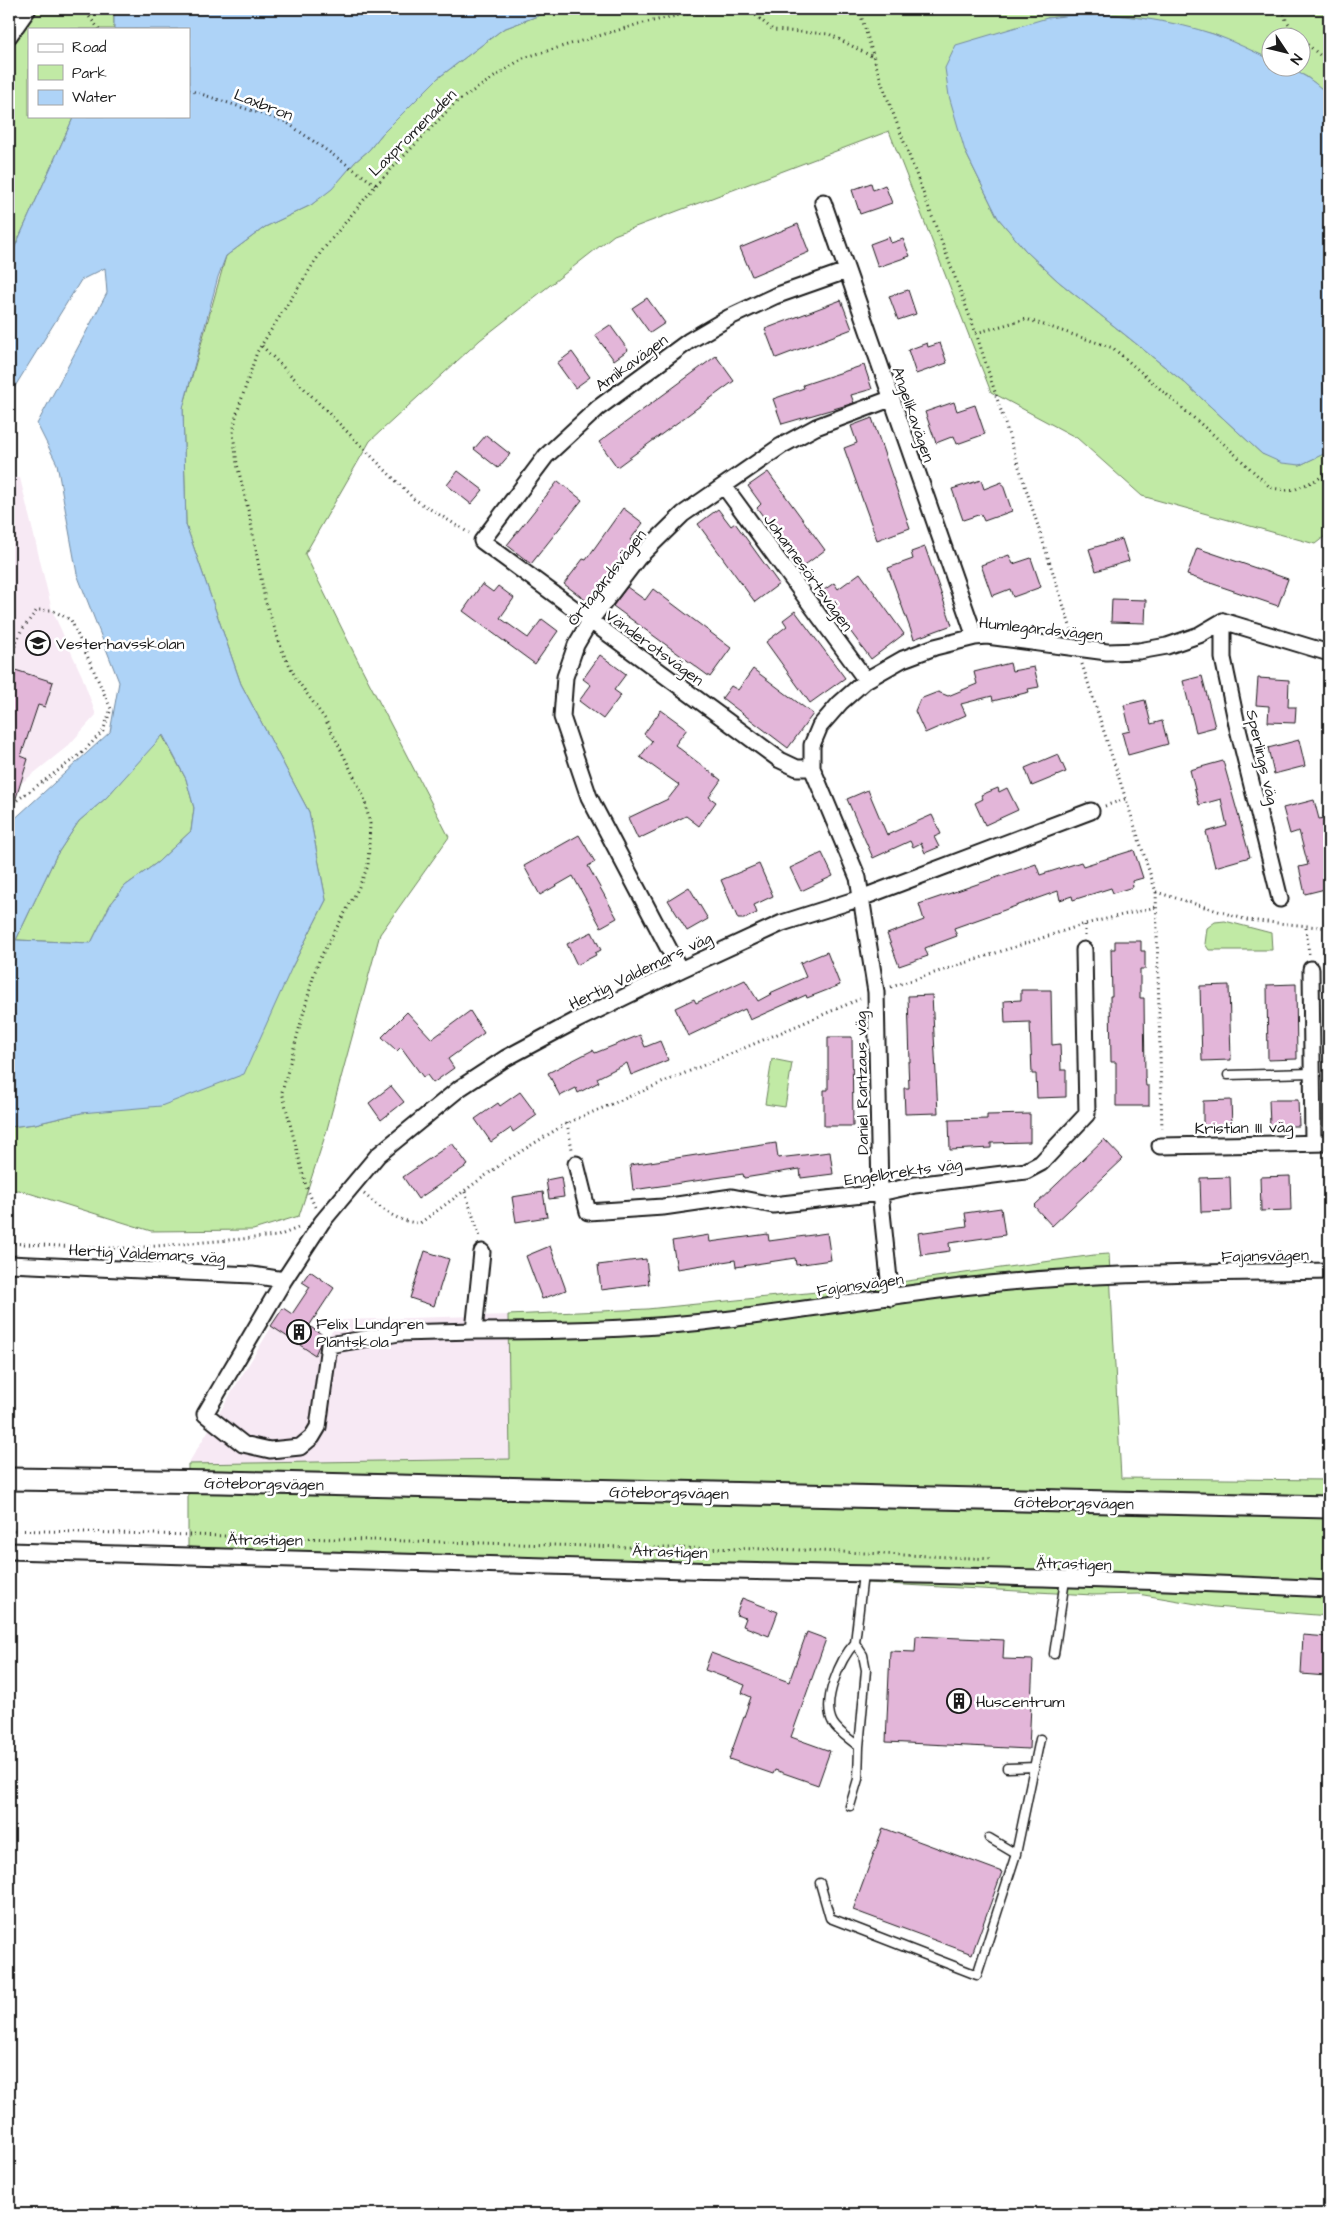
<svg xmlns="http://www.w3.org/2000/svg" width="1338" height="2223" font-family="'Architects Daughter',sans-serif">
	<rect width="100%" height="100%" fill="#fff"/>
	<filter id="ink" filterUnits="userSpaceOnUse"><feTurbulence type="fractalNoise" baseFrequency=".02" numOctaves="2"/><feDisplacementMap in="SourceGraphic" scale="10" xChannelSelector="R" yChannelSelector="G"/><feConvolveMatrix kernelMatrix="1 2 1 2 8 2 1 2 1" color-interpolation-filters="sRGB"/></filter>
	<g filter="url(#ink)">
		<path fill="#f7e9f4" d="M 9,478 L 20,478 L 52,610 L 82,676 L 96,715 L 68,746 L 9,793 Z
			M 283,1308 L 327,1337 L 343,1320 L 508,1315 L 510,1459 L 188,1464 Z"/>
		<path fill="#c1eaa5" stroke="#6e8360" d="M 9,9 L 117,9 L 114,17 L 114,29 L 29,29 L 29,116 L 74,116 L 9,260 Z
			M 556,9 L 1329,9 L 1329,95 L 1307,77 L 1289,68 L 1300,68 L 1300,38 L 1270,38 L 1270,59 L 1213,34 L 1167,23 L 1129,16 L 1091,13 L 1047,18 L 965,151 L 998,218 L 1026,251 L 1058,281 L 1185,383 L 1262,454 L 1300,465 L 1329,451 L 1329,533 L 1315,544 L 1142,496 L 1077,438 L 991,392 L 889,131 L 614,235 L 480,340 L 370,441 L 305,554 L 359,663 L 449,837 L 380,934 L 326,1133 L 299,1216 L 253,1230 L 151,1231 L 19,1190 L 9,1191 L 9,1127 L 35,1124 L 81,1113 L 292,967 L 326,900 L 309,812 L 241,684 L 186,525 L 183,408 L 226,256 L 265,227 L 311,205 L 331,189 L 355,162 L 369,150 L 382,134 L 438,78 L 503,29 Z
			M 162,735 L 186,779 L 194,808 L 191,831 L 158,862 L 125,886 L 110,905 L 91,943 L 16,940 L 56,856 L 79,821 L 106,798 Z
			M 1225,921 L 1271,933 L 1272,950 L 1209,950 L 1205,944 L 1207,928 L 1215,922 Z
			M 772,1059 L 792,1063 L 785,1107 L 765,1104 Z
			M 1109,1254 L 1121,1478 L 1329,1480 L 1329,1616 L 1214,1607 L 1138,1594 L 1093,1595 L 188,1547 L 188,1464 L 510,1459 L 508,1315 L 647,1309 L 857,1288 L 1094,1255 Z"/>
		<path fill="#aed3f7" stroke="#748a9f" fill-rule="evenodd" d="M 117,9 L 556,9 L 503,29 L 438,78 L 382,134 L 369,150 L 355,162 L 332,189 L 311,205 L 265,227 L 226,256 L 218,277 L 183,408 L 186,525 L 241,684 L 309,812 L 326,900 L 292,967 L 244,1074 L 161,1106 L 81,1113 L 35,1124 L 9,1127 L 9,824 L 110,732 L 119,682 L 77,574 L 57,464 L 37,424 L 107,293 L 105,268 L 81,280 L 9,396 L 9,260 L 74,116 L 189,116 L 189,29 L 114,29 L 114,17 ZM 163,735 L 186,779 L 194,808 L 191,831 L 158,862 L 125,886 L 110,905 L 91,943 L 16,940 L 56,856 L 79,821 L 106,798 Z
			M 1091,13 C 1132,16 1174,21 1213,34 C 1233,41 1252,51 1270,59 L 1270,68 C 1299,68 1308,77 1329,95 L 1328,452 L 1300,465 L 1282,463 L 1262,454 L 1185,383 L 1058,281 L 1026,251 L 998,218 L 965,151 L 949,96 L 945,68 L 956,45 L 1047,18 Z"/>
		<path fill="#e3b6d9" stroke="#1c1c1c" d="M 871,183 L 873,190 L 885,185 L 892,203 L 860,214 L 852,190 Z
			M 798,224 L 809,252 L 752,276 L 740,248 Z
			M 889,237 L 891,243 L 903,239 L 910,256 L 878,267 L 870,244 Z
			M 908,290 L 916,314 L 898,320 L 889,296 Z
			M 647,298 L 665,323 L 650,333 L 632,308 Z
			M 841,300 L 852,329 L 776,358 L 765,329 Z
			M 610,325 L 628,350 L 614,360 L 595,335 Z
			M 927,343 L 928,347 L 940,343 L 947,363 L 916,374 L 908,350 Z
			M 572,352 L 590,377 L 575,388 L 557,363 Z
			M 716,356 L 734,381 L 617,467 L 599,442 Z
			M 864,365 L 872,389 L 851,395 L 854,403 L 782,424 L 773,399 L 804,388 L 803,385 Z
			M 954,402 L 957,411 L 975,405 L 985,434 L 957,444 L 954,436 L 936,443 L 925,412 Z
			M 872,418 L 910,528 L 877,540 L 844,448 L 857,443 L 851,426 Z
			M 486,435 L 510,454 L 498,468 L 474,449 Z
			M 458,471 L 483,490 L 471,504 L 447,485 Z
			M 768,472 L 825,550 L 801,568 L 757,508 L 761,504 L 748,486 Z
			M 981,480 L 984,489 L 1002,482 L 1012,511 L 984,521 L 981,514 L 963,520 L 952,489 Z
			M 558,481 L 582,500 L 531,564 L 507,545 Z
			M 623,508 L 643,523 L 630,540 L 634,543 L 611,575 L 612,576 L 598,595 L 595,592 L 588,602 L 564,584 L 583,559 L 586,560 Z
			M 718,509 L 731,526 L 735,523 L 779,584 L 755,602 L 698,524 Z
			M 1122,539 L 1129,561 L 1096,571 L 1089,549 Z
			M 925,547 L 952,625 L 914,639 L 888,568 L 913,559 L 911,552 Z
			M 1197,548 L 1288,579 L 1278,606 L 1187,575 Z
			M 1009,555 L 1013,564 L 1031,558 L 1041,587 L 1013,597 L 1010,589 L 992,596 L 981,565 Z
			M 860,573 L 904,634 L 871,659 L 821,592 L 834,583 L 838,589 Z
			M 482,584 L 493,592 L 498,586 L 514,598 L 500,618 L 528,638 L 542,619 L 558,631 L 535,664 L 463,611 Z
			M 627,587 L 645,600 L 653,589 L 731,648 L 710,677 L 613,606 Z
			M 1112,599 L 1146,600 L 1145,623 L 1111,622 Z
			M 795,611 L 845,678 L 810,703 L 766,642 L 787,626 L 783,620 Z
			M 600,655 L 626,674 L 614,690 L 621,695 L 603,719 L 579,701 L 591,685 L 583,679 Z
			M 1010,663 L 1012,671 L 1034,667 L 1039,687 L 1028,689 L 1029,692 L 993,701 L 992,696 L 961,704 L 966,715 L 925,733 L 915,711 L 920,699 L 938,692 L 948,696 L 977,684 L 974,672 Z
			M 9,668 L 53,682 L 45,707 L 38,705 L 21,756 L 28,759 L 12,811 L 9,811 Z
			M 753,669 L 813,714 L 788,748 L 722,698 L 731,686 L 738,690 Z
			M 1202,676 L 1215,727 L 1196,732 L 1183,681 Z
			M 1258,678 L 1289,680 L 1288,707 L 1296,707 L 1295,723 L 1268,722 L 1269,706 L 1256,705 Z
			M 1145,700 L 1151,724 L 1162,721 L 1168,744 L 1128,755 L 1122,733 L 1130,731 L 1124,705 Z
			M 661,710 L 687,729 L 675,745 L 721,780 L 709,797 L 716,802 L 699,826 L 686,816 L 638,839 L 628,818 L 668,799 L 679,785 L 640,757 L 652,741 L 644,734 Z
			M 1299,740 L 1305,766 L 1274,774 L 1268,748 Z
			M 1058,754 L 1066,772 L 1032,786 L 1025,768 Z
			M 1223,761 L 1250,857 L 1215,867 L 1206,832 L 1227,826 L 1221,799 L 1199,805 L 1190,770 Z
			M 998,788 L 999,792 L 1007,788 L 1018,810 L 985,825 L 975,803 L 983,799 L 981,795 Z
			M 868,790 L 887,835 L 932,815 L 941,834 L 934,837 L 939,847 L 925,853 L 921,843 L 913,847 L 910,841 L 873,858 L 847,799 Z
			M 1314,800 L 1319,819 L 1329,817 L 1329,839 L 1325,840 L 1329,860 L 1329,888 L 1305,894 L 1299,867 L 1308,865 L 1299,831 L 1290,834 L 1283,808 Z
			M 579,835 L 595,862 L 588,866 L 617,918 L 601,927 L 573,876 L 540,895 L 524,866 Z
			M 1134,850 L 1143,878 L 1132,881 L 1133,887 L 1113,893 L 1111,888 L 1073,900 L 1072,896 L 1060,900 L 1058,891 L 954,928 L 957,936 L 925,948 L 928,956 L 899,966 L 887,934 L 924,920 L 919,904 L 1036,864 L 1040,875 L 1081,862 L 1083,866 Z
			M 822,853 L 833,876 L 801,891 L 790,868 Z
			M 759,864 L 773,896 L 754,905 L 757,913 L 744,919 L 738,919 L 721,880 Z
			M 689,887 L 708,919 L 687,931 L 668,900 Z
			M 592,932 L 601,950 L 595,953 L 596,955 L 577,965 L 567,944 Z
			M 1115,941 L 1141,941 L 1141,951 L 1145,951 L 1145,969 L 1140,969 L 1140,998 L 1144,998 L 1145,1077 L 1146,1086 L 1149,1086 L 1149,1106 L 1116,1106 L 1116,1062 L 1111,1062 L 1110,996 L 1112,996 L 1111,949 L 1115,949 Z
			M 827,952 L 840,985 L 807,998 L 806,995 L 750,1020 L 745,1009 L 688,1036 L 675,1008 L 694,999 L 696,1003 L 745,980 L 758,1001 L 771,994 L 770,993 L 806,977 L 800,963 Z
			M 1296,984 L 1297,1059 L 1268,1060 L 1267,985 Z
			M 1229,985 L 1231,1060 L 1202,1061 L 1200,986 Z
			M 1021,990 L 1051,990 L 1052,1045 L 1060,1044 L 1061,1070 L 1066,1070 L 1066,1097 L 1037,1098 L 1036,1074 L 1032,1074 L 1030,1022 L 1005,1023 L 1004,1001 L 1021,1000 Z
			M 932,995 L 938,1113 L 905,1114 L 904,1088 L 909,1088 L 908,1062 L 910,1062 L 908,996 Z
			M 470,1011 L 484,1033 L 448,1059 L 454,1068 L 433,1083 L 427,1075 L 423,1077 L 401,1047 L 397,1051 L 382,1037 L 407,1012 L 432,1039 Z
			M 640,1035 L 645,1047 L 660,1041 L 668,1060 L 631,1075 L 627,1063 L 597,1078 L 599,1082 L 578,1093 L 576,1088 L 560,1096 L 548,1073 L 593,1050 L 595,1053 Z
			M 828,1037 L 852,1037 L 853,1126 L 824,1126 L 824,1090 L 828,1090 Z
			M 391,1086 L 404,1102 L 381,1120 L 369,1103 Z
			M 520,1092 L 537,1115 L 513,1132 L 511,1128 L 491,1142 L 475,1119 L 498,1103 L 500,1106 Z
			M 1231,1100 L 1232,1126 L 1203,1127 L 1203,1101 Z
			M 1269,1100 L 1298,1100 L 1299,1126 L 1270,1126 Z
			M 1030,1114 L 1030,1142 L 991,1143 L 991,1148 L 950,1150 L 949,1120 L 987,1119 L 987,1115 Z
			M 1104,1139 L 1123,1159 L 1052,1226 L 1034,1206 Z
			M 452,1143 L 468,1165 L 418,1199 L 403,1177 Z
			M 776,1143 L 778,1158 L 830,1152 L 833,1174 L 801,1178 L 800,1169 L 744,1178 L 743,1174 L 633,1190 L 630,1165 Z
			M 1290,1176 L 1291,1210 L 1261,1211 L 1260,1177 Z
			M 561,1177 L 564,1197 L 549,1199 L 546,1180 Z
			M 1230,1177 L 1231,1211 L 1201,1212 L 1200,1178 Z
			M 543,1192 L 547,1217 L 516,1222 L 512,1197 Z
			M 1001,1208 L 1005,1235 L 949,1243 L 950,1251 L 921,1255 L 918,1233 L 967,1226 L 965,1213 Z
			M 827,1233 L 831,1260 L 796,1265 L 795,1258 L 736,1267 L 735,1260 L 677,1269 L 672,1241 L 709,1235 L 710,1242 L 768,1234 L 769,1241 Z
			M 550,1246 L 566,1290 L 542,1299 L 526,1256 Z
			M 425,1251 L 449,1259 L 434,1306 L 410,1298 Z
			M 646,1259 L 649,1284 L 601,1290 L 598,1265 Z
			M 310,1271 L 334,1288 L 309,1326 L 326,1337 L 322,1339 L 315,1355 L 271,1326 L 283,1308 L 292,1314 L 310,1287 L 302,1282 Z
			M 742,1598 L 778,1612 L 769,1636 L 743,1626 L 746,1618 L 736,1615 Z
			M 807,1632 L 826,1639 L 791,1737 L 830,1751 L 818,1785 L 775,1770 L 773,1774 L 729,1759 L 751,1697 L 742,1693 L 745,1685 L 705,1670 L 711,1653 L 789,1682 Z
			M 1303,1635 L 1328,1637 L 1329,1662 L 1327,1662 L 1326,1676 L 1301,1674 Z
			M 916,1636 L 1004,1640 L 1003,1659 L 1033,1660 L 1029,1749 L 886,1742 L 890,1651 L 915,1652 Z
			M 883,1828 L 1002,1872 L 972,1954 L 853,1910 Z"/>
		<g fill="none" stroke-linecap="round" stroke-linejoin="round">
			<defs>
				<path id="lane" d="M 1228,1075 L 1312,1073
					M 1054,1654 L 1065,1580
					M 859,1747 L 866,1670 L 863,1655 L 855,1643 L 863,1574
					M 1007,1768 L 1035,1767
					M 850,1806 L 858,1779 L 859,1747 C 850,1739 839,1733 833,1723 C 821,1702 840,1659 855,1643
					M 989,1838 L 1016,1854
					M 820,1883 L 830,1918 L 977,1975 L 1016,1854 L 1040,1739"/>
				<path id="street" d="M 9,36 L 28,9
					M 823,202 L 975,637
					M 724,486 L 866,680
					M 1223,621 L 1223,658 L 1237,725 L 1280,899
					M 1223,621 L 1329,653
					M 812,768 L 797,768 L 780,760 L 482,541 L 546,456 L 598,408 L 689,341 L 730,317 L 775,296 L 846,271
					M 1311,969 L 1313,1143
					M 680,970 L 589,797 L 562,717 L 565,677 L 576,645 L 590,621 L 638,558 L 683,514 L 781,446 L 816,427 L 890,399
					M 1160,1146 L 1329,1143
					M 576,1164 L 588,1212 L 663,1207 L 732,1197 L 773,1205 L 880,1193 L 915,1185 L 1026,1171 L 1041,1163 L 1087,1114 L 1084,950
					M 482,1252 L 474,1331 C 551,1331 627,1330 703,1322 C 798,1312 893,1294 989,1284 C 1102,1272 1216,1273 1329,1271
					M 9,1264 L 252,1275 L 284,1280
					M 891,1298 L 880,1193 L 876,992 L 858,878 L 812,768 L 812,745 L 820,726 L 840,703 L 866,680 L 903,659 L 935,647 L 975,637 L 987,636 L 1107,652 L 1139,651 L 1167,646 L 1199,635 L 1223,621
					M 474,1331 L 399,1333 L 329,1345 L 318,1427 L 312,1437 L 300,1447 L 270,1450 L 243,1444 L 205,1414 L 284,1280 L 322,1222 L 378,1155 L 460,1088 L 506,1058 L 577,1020 L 680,970 L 782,923 L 861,898 L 1091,811
					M 9,1551 C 234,1556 460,1564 686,1570 C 900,1575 1115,1578 1329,1589"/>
				<path id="secondary" d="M 9,1479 L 222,1482 L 1329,1507"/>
			</defs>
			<use href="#lane" stroke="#1c1c1c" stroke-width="11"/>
			<use href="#street" stroke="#1c1c1c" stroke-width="19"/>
			<use href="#secondary" stroke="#1c1c1c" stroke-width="25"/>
			<path stroke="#1c1c1c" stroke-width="3" stroke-dasharray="1 4" stroke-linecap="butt" d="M 83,9 L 99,29
				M 748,9 L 773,30 L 829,34 L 873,57
				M 859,9 L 881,81 L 976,333 L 1072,632
				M 1283,9 L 1286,20 L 1299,38
				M 88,14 L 92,9
				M 1300,38 L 1329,63
				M 189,90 L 286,122 L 376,185
				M 976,333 L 1026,319 L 1113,348 L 1225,445 L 1271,488 L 1287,490 L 1296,489 L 1318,479 L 1329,471
				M 262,346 L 414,499 L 469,533
				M 9,660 L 21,631 L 37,610 L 52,610 L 71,620 L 111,709 L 103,731 L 81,754 L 9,806
				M 1082,664 L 1156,892 L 1162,1131
				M 1105,806 L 1125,799
				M 1156,892 L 1247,920 L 1329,928
				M 1306,928 L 1309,954
				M 1085,936 L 1085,924
				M 891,987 L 1085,924 L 1156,907
				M 567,1123 L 572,1149
				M 465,1192 L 480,1237
				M 364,1194 C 382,1209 396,1222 420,1223 L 507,1160 L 567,1123 L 860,999
				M 315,1207 L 306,1186 L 282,1092 L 314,974 L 320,958 L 358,889 L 368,866 L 370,824 L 364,797 L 339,746 L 325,719 L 297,680 L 283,653 L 265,600 L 250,518 L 237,464 L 233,433 L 236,416 L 257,352 L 321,252 L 376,185 L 455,103 L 523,58 L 639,24 L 685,14 L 718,9
				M 9,1243 L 92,1248 L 132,1248 L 278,1236 L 298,1228
				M 9,1530 L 662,1548 L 776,1549 L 993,1559"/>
			<use href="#lane" stroke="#fff" stroke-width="8"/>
			<use href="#street" stroke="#fff" stroke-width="15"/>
			<use href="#secondary" stroke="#fff" stroke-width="21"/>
		</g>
	</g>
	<defs>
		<symbol id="school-ring" viewBox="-11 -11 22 22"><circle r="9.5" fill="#fff" stroke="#1c1c1c" stroke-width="1.5"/><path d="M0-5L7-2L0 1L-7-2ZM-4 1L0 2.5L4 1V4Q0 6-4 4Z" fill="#1c1c1c"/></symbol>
		<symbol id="building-ring" viewBox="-11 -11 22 22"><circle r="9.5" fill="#fff" stroke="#1c1c1c" stroke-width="1.5"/><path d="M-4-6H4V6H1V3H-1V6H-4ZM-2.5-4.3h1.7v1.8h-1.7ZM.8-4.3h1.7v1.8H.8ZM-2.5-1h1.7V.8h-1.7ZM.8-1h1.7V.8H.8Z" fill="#1c1c1c"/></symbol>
	</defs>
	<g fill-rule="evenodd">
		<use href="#school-ring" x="24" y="629" width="28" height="28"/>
		<use href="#building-ring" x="285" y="1318" width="28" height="28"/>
		<use href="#building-ring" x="945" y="1687" width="28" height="28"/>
	</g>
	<g text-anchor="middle" stroke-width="5" stroke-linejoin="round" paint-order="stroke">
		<g font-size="16" fill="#1c1c1c" stroke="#fff">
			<text transform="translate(264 104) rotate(21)" y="6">Laxbron</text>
			<text transform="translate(412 132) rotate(-45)" y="6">Laxpromenaden</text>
			<text transform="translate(631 362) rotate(-36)" y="6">Amikavägen</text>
			<text transform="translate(914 414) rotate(71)" y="6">Angelikavägen</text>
			<text transform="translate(809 572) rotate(54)" y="6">Johannesörtsvägen</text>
			<text transform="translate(606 577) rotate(-52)" y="6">Örtagårdsvägen</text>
			<text transform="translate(1041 628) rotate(6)" y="6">Humlegårdsvägen</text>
			<text transform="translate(655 647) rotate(36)" y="6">Vänderotsvägen</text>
			<text transform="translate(1263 757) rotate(77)" y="6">Sperlings väg</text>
			<text transform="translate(640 970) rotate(-26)" y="6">Hertig Valdemars väg</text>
			<text transform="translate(861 1083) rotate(-91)" y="6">Daniel Rantzaus väg</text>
			<text transform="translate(1244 1127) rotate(-1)" y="6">Kristian III väg</text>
			<text transform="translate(903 1171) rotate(-8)" y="6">Engelbrekts väg</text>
			<text transform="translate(147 1253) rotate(3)" y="6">Hertig Valdemars väg</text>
			<text transform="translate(1265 1255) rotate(-1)" y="6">Fajansvägen</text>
			<text transform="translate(860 1284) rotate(-8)" y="6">Fajansvägen</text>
			<text transform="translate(264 1483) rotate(1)" y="6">Göteborgsvägen</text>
			<text transform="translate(669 1492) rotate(1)" y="6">Göteborgsvägen</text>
			<text transform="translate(1074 1502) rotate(1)" y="6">Göteborgsvägen</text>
			<text transform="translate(265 1539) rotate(1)" y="6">Ätrastigen</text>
			<text transform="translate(670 1551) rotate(2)" y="6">Ätrastigen</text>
			<text transform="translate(1074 1563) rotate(2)" y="6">Ätrastigen</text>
		</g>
		<g font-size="16" fill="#1c1c1c" stroke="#fff" text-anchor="start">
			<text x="56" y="649">Vesterhavsskolan</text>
			<text x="316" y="1329">Felix Lundgren<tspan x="316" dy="18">Plantskola</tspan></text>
			<text x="976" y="1707">Huscentrum</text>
		</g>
	</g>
	<rect width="1338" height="2223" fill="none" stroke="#fff" stroke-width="30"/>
	<rect x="15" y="15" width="1308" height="2193" fill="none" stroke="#1c1c1c" stroke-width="2" filter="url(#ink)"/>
	<rect x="28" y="28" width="162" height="90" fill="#ffffff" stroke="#a4a4a4"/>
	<rect x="38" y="44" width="25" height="8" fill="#ffffff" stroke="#a4a4a4"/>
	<text x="72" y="52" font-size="15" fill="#1c1c1c">Road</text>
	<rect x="38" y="65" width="25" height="15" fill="#c1eaa5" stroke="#a4a4a4"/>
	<text x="72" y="78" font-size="15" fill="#1c1c1c">Park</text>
	<rect x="38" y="90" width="25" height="15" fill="#aed3f7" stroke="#a4a4a4"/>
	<text x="72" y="102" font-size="15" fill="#1c1c1c">Water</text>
	<g transform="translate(1286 52) rotate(125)"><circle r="24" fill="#ffffff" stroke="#a4a4a4"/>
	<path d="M0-4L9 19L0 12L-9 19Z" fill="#1c1c1c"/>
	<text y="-8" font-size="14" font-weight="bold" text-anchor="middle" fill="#1c1c1c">N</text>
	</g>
</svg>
